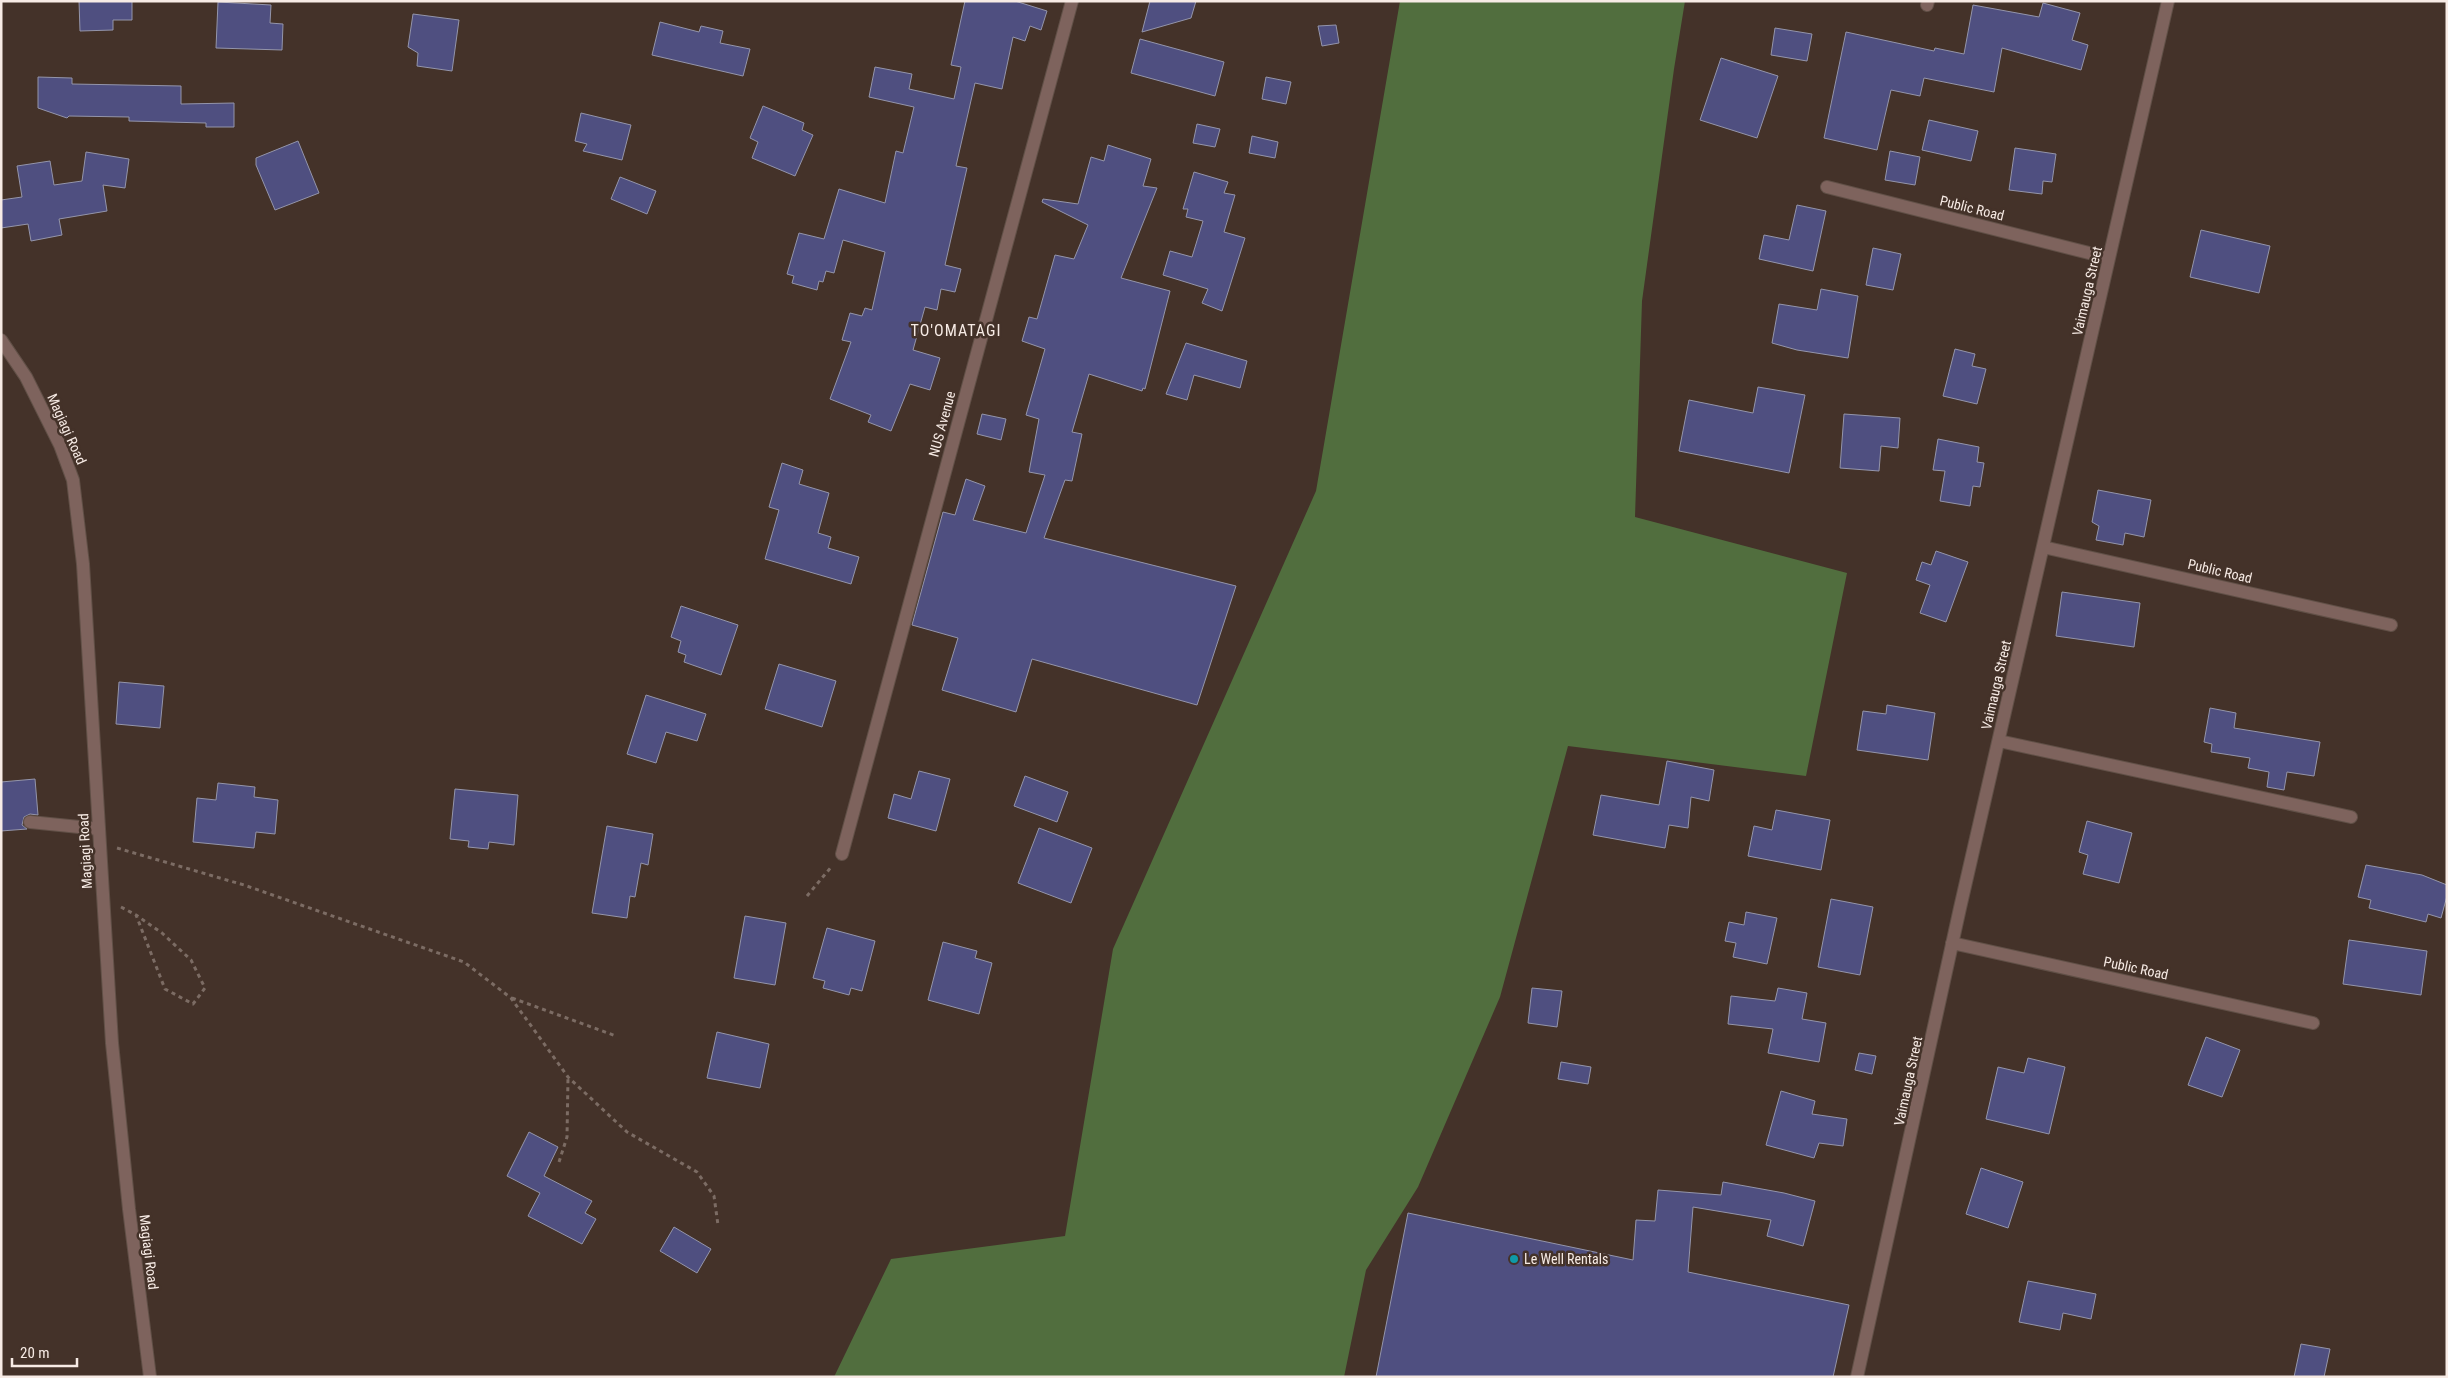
<svg xmlns="http://www.w3.org/2000/svg" width="2448" height="1378" font-family="'Roboto Condensed',sans-serif">
	<rect width="100%" height="100%" fill="#443229"/>
	<path fill="#516e3e" d="M 1400,1 L 1685,1 L 1674,69 L 1642,301 L 1635,517 L 1847,573 L 1806,776 L 1568,746 L 1500,997 L 1418,1187 L 1366,1270 L 1344,1377 L 834,1377 L 891,1259 L 1065,1236 L 1113,949 L 1316,491 Z"/>
	<path fill="#4f4f80" stroke="#9495aa" d="M 79,1 L 132,1 L 132,20 L 113,20 L 113,30 L 80,31 Z
		M 965,1 L 1015,1 L 1047,11 L 1041,30 L 1030,26 L 1025,41 L 1013,37 L 1002,89 L 975,83 L 956,166 L 967,168 L 945,265 L 961,269 L 955,292 L 941,289 L 937,310 L 925,307 L 913,350 L 940,358 L 930,390 L 910,384 L 891,431 L 868,422 L 871,415 L 830,399 L 851,342 L 842,340 L 850,313 L 862,316 L 865,308 L 872,310 L 885,252 L 843,240 L 834,273 L 826,271 L 823,282 L 819,281 L 817,290 L 792,283 L 794,276 L 787,274 L 799,233 L 824,239 L 839,189 L 885,203 L 896,151 L 903,153 L 914,107 L 869,97 L 875,67 L 912,74 L 909,89 L 954,99 L 961,67 L 951,65 Z
		M 1150,1 L 1196,1 L 1191,18 L 1142,32 Z
		M 218,2 L 271,5 L 270,23 L 283,24 L 282,50 L 216,48 Z
		M 2043,3 L 2080,13 L 2072,40 L 2088,45 L 2081,70 L 2002,48 L 1994,92 L 1924,78 L 1920,96 L 1891,90 L 1877,150 L 1824,138 L 1846,32 L 1934,51 L 1935,48 L 1964,54 L 1973,5 L 2039,17 Z
		M 413,14 L 459,20 L 452,71 L 417,66 L 418,53 L 408,47 Z
		M 660,22 L 699,32 L 701,26 L 723,31 L 720,43 L 750,49 L 743,76 L 652,55 Z
		M 1336,25 L 1339,43 L 1322,46 L 1318,26 Z
		M 1775,28 L 1812,34 L 1807,61 L 1771,55 Z
		M 1140,39 L 1224,62 L 1215,96 L 1131,73 Z
		M 1721,58 L 1778,76 L 1757,138 L 1700,120 Z
		M 38,77 L 72,78 L 72,84 L 181,86 L 181,104 L 234,103 L 234,127 L 206,127 L 206,123 L 129,121 L 129,117 L 69,116 L 67,118 L 38,108 Z
		M 1266,77 L 1291,82 L 1286,104 L 1262,99 Z
		M 763,106 L 804,123 L 802,130 L 813,135 L 795,176 L 752,158 L 758,142 L 750,138 Z
		M 581,113 L 631,125 L 622,160 L 583,151 L 587,144 L 575,141 Z
		M 1929,120 L 1978,131 L 1971,161 L 1922,150 Z
		M 1197,124 L 1220,129 L 1215,147 L 1193,143 Z
		M 1252,136 L 1278,142 L 1275,158 L 1249,153 Z
		M 298,141 L 319,193 L 275,210 L 256,165 L 256,158 Z
		M 1108,145 L 1151,159 L 1143,186 L 1157,188 L 1121,278 L 1170,291 L 1145,389 L 1143,388 L 1142,391 L 1089,374 L 1072,432 L 1082,434 L 1072,481 L 1065,480 L 1044,538 L 1236,586 L 1197,705 L 1032,659 L 1016,712 L 942,690 L 958,638 L 912,625 L 943,512 L 955,515 L 966,479 L 985,486 L 973,520 L 1026,533 L 1045,475 L 1029,472 L 1039,419 L 1026,415 L 1045,349 L 1022,341 L 1029,317 L 1037,319 L 1055,255 L 1074,259 L 1088,225 L 1042,202 L 1043,199 L 1078,204 L 1091,157 L 1104,161 Z
		M 2015,148 L 2056,154 L 2052,182 L 2043,181 L 2042,194 L 2009,190 Z
		M 1890,151 L 1920,157 L 1915,185 L 1885,180 Z
		M 86,152 L 129,159 L 125,188 L 103,185 L 107,211 L 59,219 L 62,235 L 31,241 L 28,224 L 1,228 L 1,200 L 22,197 L 17,166 L 50,161 L 54,185 L 82,181 Z
		M 1194,172 L 1228,182 L 1224,193 L 1235,195 L 1224,232 L 1245,238 L 1222,311 L 1202,303 L 1208,289 L 1163,275 L 1170,251 L 1192,257 L 1203,221 L 1186,217 L 1188,209 L 1183,209 Z
		M 620,177 L 656,191 L 647,214 L 611,199 Z
		M 1797,205 L 1826,211 L 1813,271 L 1759,259 L 1764,235 L 1789,240 Z
		M 2201,230 L 2270,246 L 2259,293 L 2190,277 Z
		M 1873,248 L 1901,254 L 1893,290 L 1866,285 Z
		M 1821,289 L 1858,296 L 1848,358 L 1797,350 L 1772,343 L 1779,304 L 1817,310 Z
		M 1186,343 L 1247,361 L 1240,388 L 1194,375 L 1187,400 L 1166,394 Z
		M 1955,349 L 1975,354 L 1972,366 L 1986,369 L 1977,404 L 1943,396 Z
		M 1758,387 L 1805,395 L 1789,473 L 1679,451 L 1689,400 L 1753,413 Z
		M 982,414 L 1006,419 L 1001,440 L 977,434 Z
		M 1844,414 L 1900,418 L 1898,448 L 1881,446 L 1879,471 L 1840,468 Z
		M 1938,439 L 1979,447 L 1977,462 L 1984,463 L 1980,487 L 1973,486 L 1970,506 L 1940,501 L 1945,471 L 1933,470 Z
		M 782,463 L 803,470 L 799,484 L 829,493 L 818,533 L 831,537 L 828,548 L 859,557 L 851,584 L 765,559 L 779,510 L 769,507 Z
		M 2098,490 L 2151,500 L 2144,537 L 2125,533 L 2123,545 L 2096,540 L 2099,526 L 2092,522 Z
		M 1936,551 L 1968,562 L 1946,622 L 1920,613 L 1930,585 L 1916,580 L 1922,562 L 1931,565 Z
		M 2062,592 L 2140,603 L 2134,647 L 2056,636 Z
		M 681,606 L 738,625 L 721,675 L 684,662 L 686,655 L 678,652 L 681,641 L 671,637 Z
		M 779,664 L 836,681 L 822,727 L 765,709 Z
		M 119,682 L 164,686 L 160,728 L 116,724 Z
		M 646,695 L 706,714 L 697,741 L 666,732 L 656,763 L 627,754 Z
		M 1887,705 L 1935,713 L 1928,760 L 1857,750 L 1863,711 L 1886,714 Z
		M 2210,708 L 2236,713 L 2234,728 L 2320,742 L 2314,776 L 2287,772 L 2284,790 L 2267,787 L 2269,772 L 2248,768 L 2250,758 L 2211,752 L 2212,744 L 2204,742 Z
		M 1667,761 L 1714,770 L 1709,801 L 1691,797 L 1688,828 L 1669,825 L 1665,848 L 1593,835 L 1601,795 L 1659,805 Z
		M 919,771 L 950,779 L 936,831 L 888,818 L 894,794 L 911,799 Z
		M 1025,776 L 1068,792 L 1057,822 L 1014,806 Z
		M 35,779 L 38,815 L 30,814 L 24,817 L 22,825 L 27,829 L 1,831 L 1,782 Z
		M 218,783 L 255,787 L 254,797 L 278,800 L 275,834 L 256,832 L 254,848 L 193,842 L 197,798 L 216,800 Z
		M 455,789 L 518,795 L 514,845 L 489,842 L 488,849 L 468,847 L 469,841 L 450,839 Z
		M 1776,810 L 1830,820 L 1821,870 L 1748,856 L 1754,826 L 1772,830 Z
		M 2087,821 L 2132,833 L 2119,883 L 2083,874 L 2088,855 L 2079,852 Z
		M 607,826 L 653,834 L 648,865 L 641,863 L 635,897 L 630,896 L 627,918 L 592,913 Z
		M 1039,828 L 1092,848 L 1071,903 L 1018,883 Z
		M 2366,865 L 2422,875 L 2447,885 L 2447,896 L 2441,918 L 2428,914 L 2426,922 L 2369,908 L 2371,900 L 2358,897 Z
		M 1831,899 L 1873,907 L 1860,975 L 1818,967 Z
		M 1746,912 L 1777,918 L 1767,964 L 1733,957 L 1736,943 L 1725,941 L 1729,922 L 1744,925 Z
		M 745,916 L 786,923 L 775,985 L 734,978 Z
		M 827,928 L 875,941 L 862,991 L 851,988 L 849,995 L 823,988 L 825,981 L 813,978 Z
		M 2349,940 L 2427,951 L 2421,995 L 2343,984 Z
		M 943,942 L 977,951 L 975,958 L 992,963 L 979,1014 L 928,1000 Z
		M 1532,988 L 1562,991 L 1557,1027 L 1528,1023 Z
		M 1778,988 L 1807,993 L 1802,1019 L 1826,1023 L 1819,1062 L 1768,1053 L 1773,1029 L 1728,1024 L 1731,996 L 1775,1001 Z
		M 717,1032 L 769,1044 L 760,1088 L 707,1078 Z
		M 2206,1037 L 2240,1050 L 2222,1097 L 2188,1085 Z
		M 1859,1053 L 1876,1056 L 1872,1074 L 1855,1070 Z
		M 2028,1058 L 2065,1067 L 2049,1134 L 1986,1119 L 1998,1067 L 2024,1073 Z
		M 1561,1062 L 1591,1067 L 1588,1084 L 1558,1079 Z
		M 1781,1091 L 1815,1101 L 1812,1114 L 1847,1119 L 1843,1146 L 1819,1143 L 1814,1158 L 1766,1145 Z
		M 529,1132 L 558,1147 L 544,1176 L 592,1201 L 585,1213 L 596,1219 L 582,1244 L 528,1216 L 540,1193 L 507,1176 Z
		M 1981,1168 L 2023,1182 L 2008,1228 L 1966,1214 Z
		M 1723,1182 L 1784,1193 L 1815,1201 L 1803,1246 L 1767,1236 L 1771,1220 L 1693,1207 L 1688,1272 L 1849,1305 L 1833,1377 L 1376,1377 L 1408,1213 L 1633,1260 L 1636,1220 L 1655,1221 L 1658,1190 L 1721,1195 Z
		M 674,1227 L 711,1249 L 697,1273 L 660,1251 Z
		M 2028,1281 L 2096,1294 L 2091,1319 L 2063,1313 L 2060,1330 L 2019,1322 Z
		M 2301,1344 L 2330,1349 L 2324,1377 L 2294,1377 Z"/>
	<g fill="none" stroke-linecap="round" stroke-linejoin="round">
		<defs>
			<path id="minor" d="M 1927,5 L 1928,1
				M 1827,187 L 2109,258
				M 1,340 L 26,377 L 60,445 L 73,480 L 83,564 L 112,1043 L 129,1209 L 150,1377
				M 2043,547 L 2391,625
				M 1999,741 L 2351,817
				M 30,822 L 99,829
				M 842,854 L 1072,1
				M 1952,943 L 2313,1023
				M 1857,1377 L 1960,908 L 2168,1"/>
		</defs>
		<use href="#minor" stroke="#615047" stroke-width="14"/>
		<path stroke="#7c6c64" stroke-width="3" stroke-dasharray="4 4" stroke-linecap="butt" d="M 117,848 L 244,885 L 464,962 L 511,998 L 568,1077 L 627,1132 L 697,1172 L 714,1196 L 718,1225
			M 807,896 L 832,866
			M 121,907 L 136,915 L 165,989 L 193,1004 L 205,988 L 191,960 L 162,933 L 136,915
			M 512,998 L 616,1036
			M 559,1162 L 567,1137 L 568,1078"/>
		<use href="#minor" stroke="#7e635d" stroke-width="12"/>
	</g>
	<circle fill="#0f9aa8" stroke="#443229" stroke-width="2" cx="1514" cy="1259" r="5"/>
	<g text-anchor="middle" stroke-width="5" stroke-linejoin="round" paint-order="stroke">
		<g font-size="14" fill="#f7ebe5" stroke="#443229">
			<text transform="translate(1972 208) rotate(14)" y="5">Public Road</text>
			<text transform="translate(2087 291) rotate(-77)" y="5">Vaimauga Street</text>
			<text transform="translate(942 424) rotate(-75)" y="5">NUS Avenue</text>
			<text transform="translate(67 429) rotate(66)" y="5">Magiagi Road</text>
			<text transform="translate(2220 571) rotate(13)" y="5">Public Road</text>
			<text transform="translate(1996 685) rotate(-77)" y="5">Vaimauga Street</text>
			<text transform="translate(85 851) rotate(-93)" y="5">Magiagi Road</text>
			<text transform="translate(2136 968) rotate(12)" y="5">Public Road</text>
			<text transform="translate(1908 1081) rotate(-78)" y="5">Vaimauga Street</text>
			<text transform="translate(149 1252) rotate(83)" y="5">Magiagi Road</text>
		</g>
		<g font-size="14" fill="#f7ebe5" stroke="#443229" text-anchor="start">
			<text x="1524" y="1264">Le Well Rentals</text>
		</g>
		<g font-size="16" letter-spacing="1" fill="#f7ebe5" stroke="#443229">
			<text x="956" y="336">TO'OMATAGI</text>
		</g>
	</g>
	<rect width="2448" height="1378" fill="none" stroke="#f7ebe5" stroke-width="5"/>
	<path d="M12 1358v8h65v-8" fill="none" stroke="#f7ebe5" stroke-width="2.5"/>
	<text x="20" y="1358" font-size="15" fill="#f7ebe5" stroke="#443229" stroke-width="4" paint-order="stroke">20 m</text>
</svg>
